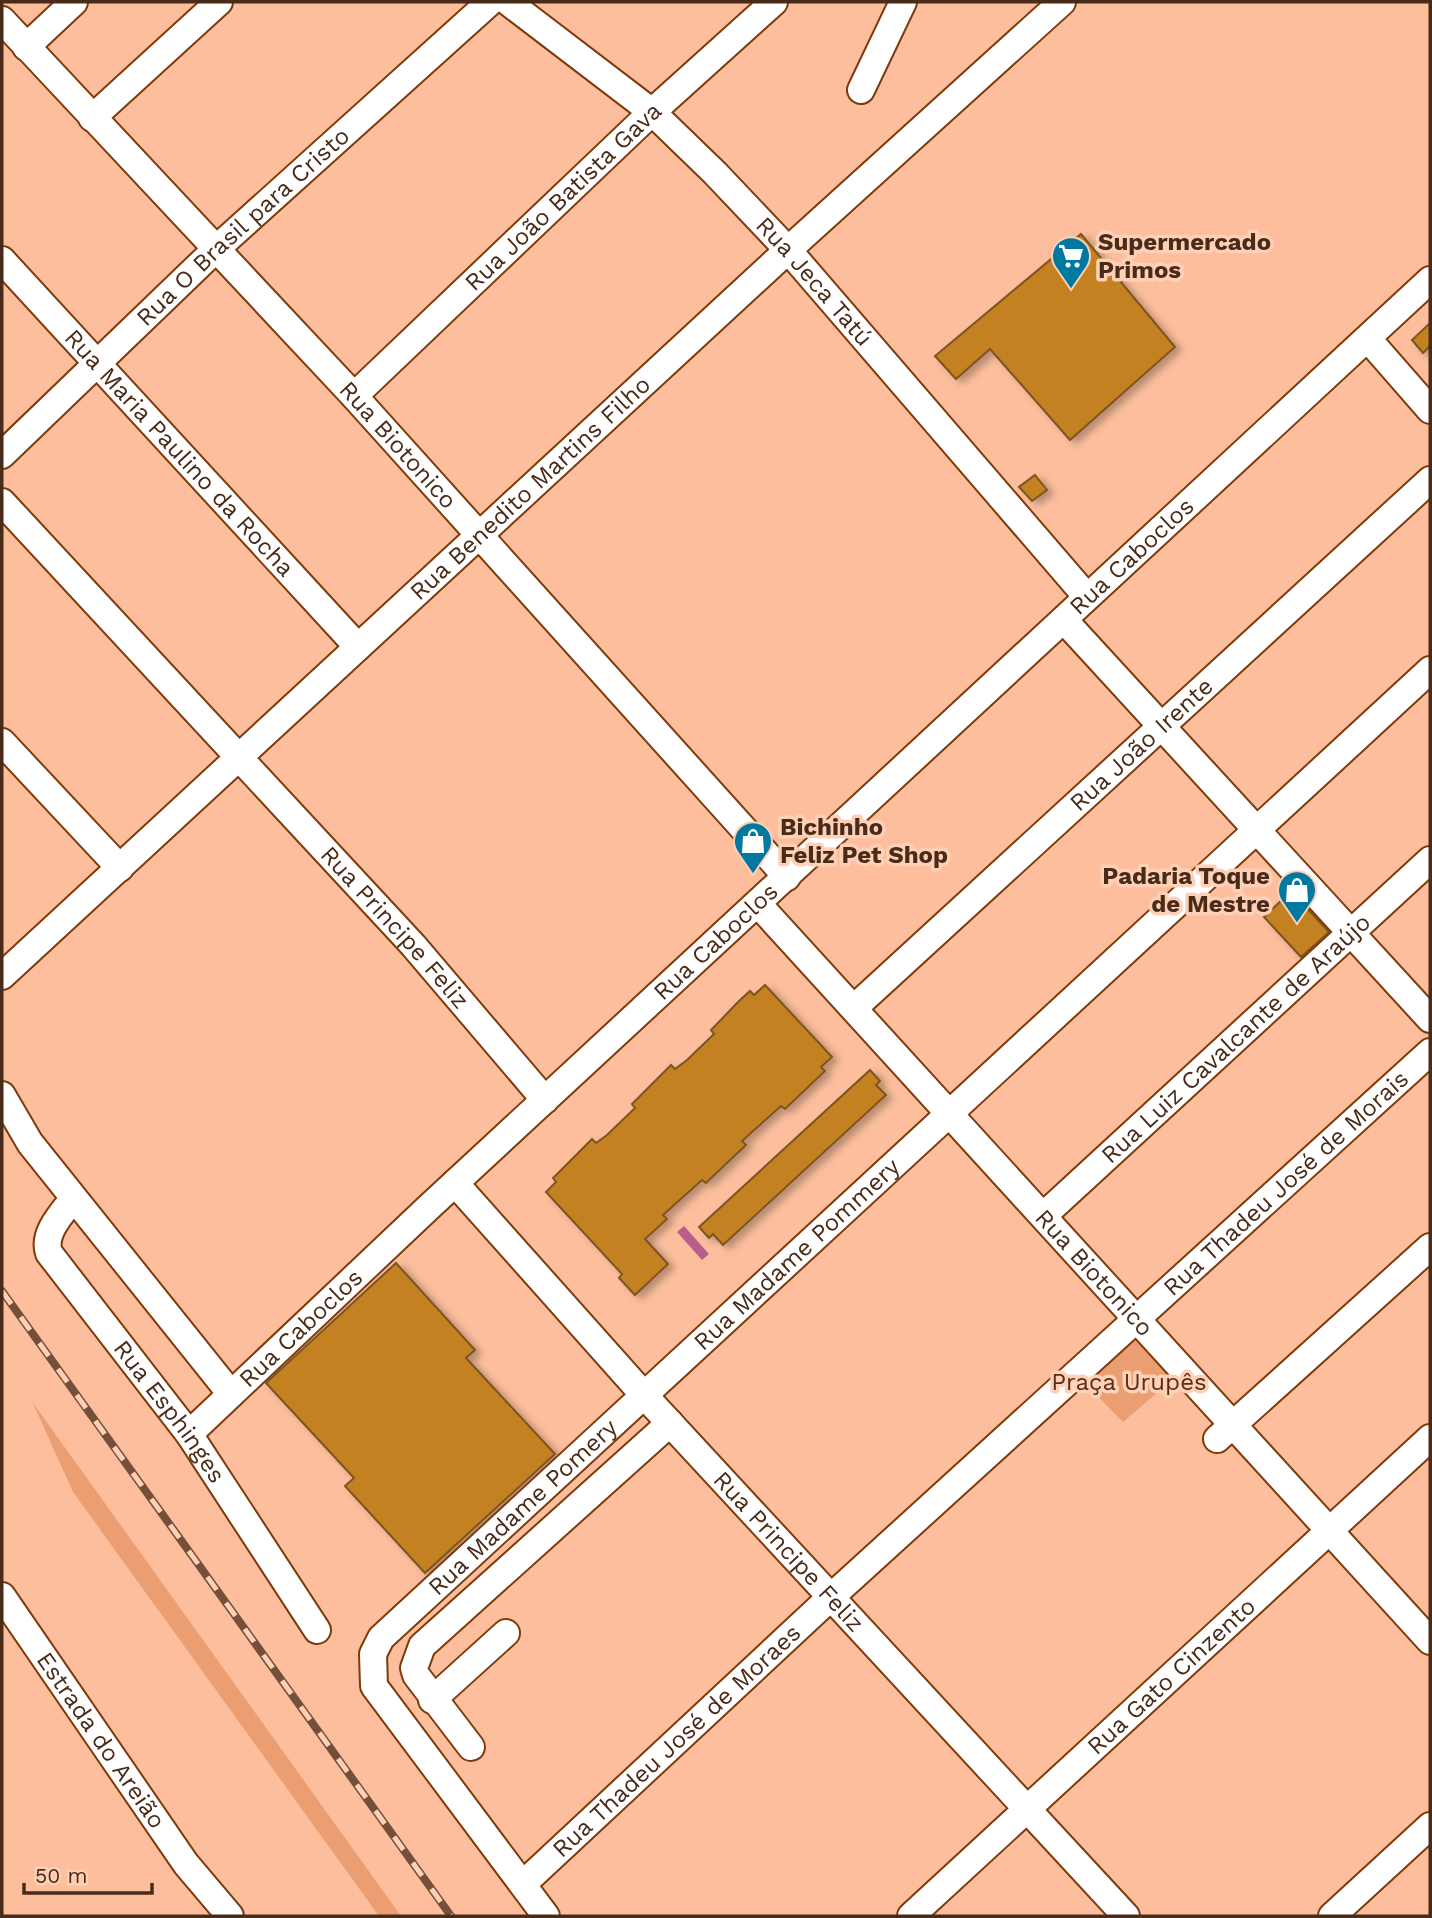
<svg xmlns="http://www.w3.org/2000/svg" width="1432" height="1918" font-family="'Work Sans',sans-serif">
	<defs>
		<filter id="shadow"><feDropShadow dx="6" dy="3.5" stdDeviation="3.5" flood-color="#0004"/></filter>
	</defs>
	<rect width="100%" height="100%" fill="#fcbe9c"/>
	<path fill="#ea9e72" d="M 1136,1338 L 1173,1379 L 1123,1422 L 1087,1385 Z
		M 33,1403 L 401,1916 L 379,1916 L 73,1492 Z"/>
	<path fill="#b95d8c" d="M 684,1226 L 709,1254 L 702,1260 L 677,1232 Z"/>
	<path fill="#c38122" stroke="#7c5420" stroke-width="2" filter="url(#shadow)" d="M 1081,234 L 1175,347 L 1070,440 L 990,349 L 956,379 L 935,356 Z
		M 1430,323 L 1430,346 L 1423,353 L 1412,340 Z
		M 1035,475 L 1047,490 L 1032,501 L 1019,487 Z
		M 1291,891 L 1329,932 L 1301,957 L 1264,917 Z
		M 765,985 L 832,1057 L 821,1067 L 825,1071 L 785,1109 L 781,1106 L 742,1141 L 746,1145 L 706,1183 L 702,1180 L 663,1215 L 667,1219 L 645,1239 L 668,1264 L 635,1295 L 619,1278 L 622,1274 L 546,1192 L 556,1182 L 553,1178 L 592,1139 L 596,1143 L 607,1135 L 635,1108 L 632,1104 L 671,1065 L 675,1069 L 687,1060 L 714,1034 L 711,1030 L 739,1001 L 750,991 L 754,995 Z
		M 870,1070 L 880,1081 L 876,1085 L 886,1095 L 723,1245 L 713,1234 L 709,1238 L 699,1227 Z
		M 396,1263 L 475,1350 L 466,1358 L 555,1454 L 425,1573 L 345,1486 L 354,1478 L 266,1383 Z"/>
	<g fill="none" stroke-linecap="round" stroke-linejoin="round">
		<defs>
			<g id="minor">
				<path id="s1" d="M 508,2 L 652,112 L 715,173 L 788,250 L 1087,597"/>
				<path id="s2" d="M 2,20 L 354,396 L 787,877"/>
				<path d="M 26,47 L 74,2"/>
				<path d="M 861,90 L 903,2"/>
				<path d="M 92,118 L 219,2"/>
				<path id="s3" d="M 2,260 L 358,647"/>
				<path d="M 1368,339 L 1430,410"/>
				<path id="s4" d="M 354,396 L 652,112 L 774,2"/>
				<path id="s5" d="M 2,455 L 215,250 L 490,2"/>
				<path id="s6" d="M 2,502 L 413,945 L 545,1100"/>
				<path d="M 1064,620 L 1430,1019"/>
				<path d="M 2,742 L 120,868"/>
				<path id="s7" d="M 758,904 L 1430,1641"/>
				<path id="s8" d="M 2,976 L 788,250 L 1062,2"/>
				<path id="s9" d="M 854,1008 L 1430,480"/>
				<path d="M 2,1095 L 30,1143 L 231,1394"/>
				<path id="s10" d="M 455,1183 L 643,1394 L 1126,1916"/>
				<path id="s11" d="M 73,1199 C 62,1213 42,1234 49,1253 L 189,1434 L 317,1630"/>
				<path id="s12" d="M 1043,1216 L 1430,860"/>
				<path id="s13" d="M 189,1434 L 429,1207 L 1430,280"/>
				<path d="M 1217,1439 L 1430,1247"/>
				<path id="s14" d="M 2,1596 L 186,1864 L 230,1916"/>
				<path d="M 432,1700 L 506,1633"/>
				<path d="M 471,1747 L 416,1675 L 414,1668 L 422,1646 L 670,1423"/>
				<path id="s15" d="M 523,1884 L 831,1597 L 1430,1052"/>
				<path id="s16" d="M 546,1916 L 374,1686 L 373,1654 L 381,1638 L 1430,670"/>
				<path id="s17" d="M 911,1916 L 1430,1438"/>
				<path d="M 1332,1916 L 1430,1826"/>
			</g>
		</defs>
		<use href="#minor" stroke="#7d3b0c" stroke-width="30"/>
		<use href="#minor" stroke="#fff" stroke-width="26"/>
		<defs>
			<path id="rail" d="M 2,1291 L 451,1916"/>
		</defs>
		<use href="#rail" stroke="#744f39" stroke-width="8"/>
		<use href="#rail" stroke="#ffd0b6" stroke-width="5" stroke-dasharray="16" stroke-linecap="butt"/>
	</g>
	<defs>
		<symbol id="supermarket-pin" viewBox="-11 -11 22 30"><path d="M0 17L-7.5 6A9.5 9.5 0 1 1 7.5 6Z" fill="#0079a1" stroke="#ffd0b6"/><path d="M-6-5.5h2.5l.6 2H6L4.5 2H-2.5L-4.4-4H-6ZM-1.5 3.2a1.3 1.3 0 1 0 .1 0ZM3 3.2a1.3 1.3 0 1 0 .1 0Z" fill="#fff"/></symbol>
		<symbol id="shop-pin" viewBox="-11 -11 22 30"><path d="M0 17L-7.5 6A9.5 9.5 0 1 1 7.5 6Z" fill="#0079a1" stroke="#ffd0b6"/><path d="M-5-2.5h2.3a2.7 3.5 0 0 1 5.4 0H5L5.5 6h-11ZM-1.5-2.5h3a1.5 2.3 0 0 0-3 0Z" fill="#fff"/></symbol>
	</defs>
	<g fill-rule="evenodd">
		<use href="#supermarket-pin" x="1049" y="234" width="44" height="60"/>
		<use href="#shop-pin" x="731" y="819" width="44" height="60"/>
		<use href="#shop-pin" x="1275" y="868" width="44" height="60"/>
	</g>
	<g text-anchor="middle" stroke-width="7" stroke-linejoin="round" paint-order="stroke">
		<g font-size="24" fill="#492b19" stroke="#ffd0b6">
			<text dy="8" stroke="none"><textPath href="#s4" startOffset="289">Rua João Batista Gava</textPath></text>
			<text dy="8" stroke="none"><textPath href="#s5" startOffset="332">Rua O Brasil para Cristo</textPath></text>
			<text dy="8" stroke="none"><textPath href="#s1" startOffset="416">Rua Jeca Tatú</textPath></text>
			<text dy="8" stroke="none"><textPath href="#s2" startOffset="581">Rua Biotonico</textPath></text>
			<text dy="8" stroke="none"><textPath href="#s3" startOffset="262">Rua Maria Paulino da Rocha</textPath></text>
			<text dy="8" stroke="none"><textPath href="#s8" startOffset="719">Rua Benedito Martins Filho</textPath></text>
			<text dy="8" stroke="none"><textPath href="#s13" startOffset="1288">Rua Caboclos</textPath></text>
			<text dy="8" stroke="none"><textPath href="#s9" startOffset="390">Rua João Irente</textPath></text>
			<text dy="8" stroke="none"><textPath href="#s6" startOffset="579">Rua Principe Feliz</textPath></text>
			<text dy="8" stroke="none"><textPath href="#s13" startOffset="721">Rua Caboclos</textPath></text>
			<text dy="8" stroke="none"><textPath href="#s12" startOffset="262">Rua Luiz Cavalcante de Araújo</textPath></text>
			<text dy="8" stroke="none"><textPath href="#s15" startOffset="1036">Rua Thadeu José de Morais</textPath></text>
			<text dy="8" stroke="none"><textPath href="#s16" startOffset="903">Rua Madame Pommery</textPath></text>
			<text dy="8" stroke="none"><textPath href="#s7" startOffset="499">Rua Biotonico</textPath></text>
			<text dy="8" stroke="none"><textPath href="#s13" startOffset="154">Rua Caboclos</textPath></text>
			<text dy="8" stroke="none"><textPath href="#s11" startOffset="261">Rua Esphinges</textPath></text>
			<text dy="8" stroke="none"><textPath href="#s16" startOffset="530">Rua Madame Pomery</textPath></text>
			<text dy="8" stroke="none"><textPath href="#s10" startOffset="497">Rua Principe Feliz</textPath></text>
			<text dy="8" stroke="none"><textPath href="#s17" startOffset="354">Rua Gato Cinzento</textPath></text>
			<text dy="8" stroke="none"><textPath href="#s15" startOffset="210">Rua Thadeu José de Moraes</textPath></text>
			<text dy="8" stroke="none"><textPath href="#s14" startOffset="175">Estrada do Areião</textPath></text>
		</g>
		<g font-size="24" font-weight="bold" fill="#492b19" stroke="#ffd0b6" text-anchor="start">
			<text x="1098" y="250">Supermercado<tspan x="1098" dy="28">Primos</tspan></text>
			<text x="780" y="835">Bichinho<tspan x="780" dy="28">Feliz Pet Shop</tspan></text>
			<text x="1270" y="884" text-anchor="end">Padaria Toque<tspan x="1270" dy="28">de Mestre</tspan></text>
		</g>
		<g font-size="24" fill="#542f19" stroke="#ffd0b6">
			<text x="1129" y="1390">Praça Urupês</text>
		</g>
	</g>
	<rect width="1432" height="1918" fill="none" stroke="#492b19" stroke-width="7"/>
	<path d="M24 1883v10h128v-10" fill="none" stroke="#492b19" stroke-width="3.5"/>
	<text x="35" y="1883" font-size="21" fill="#492b19" stroke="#ffd0b6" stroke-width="5" paint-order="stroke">50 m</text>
</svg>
